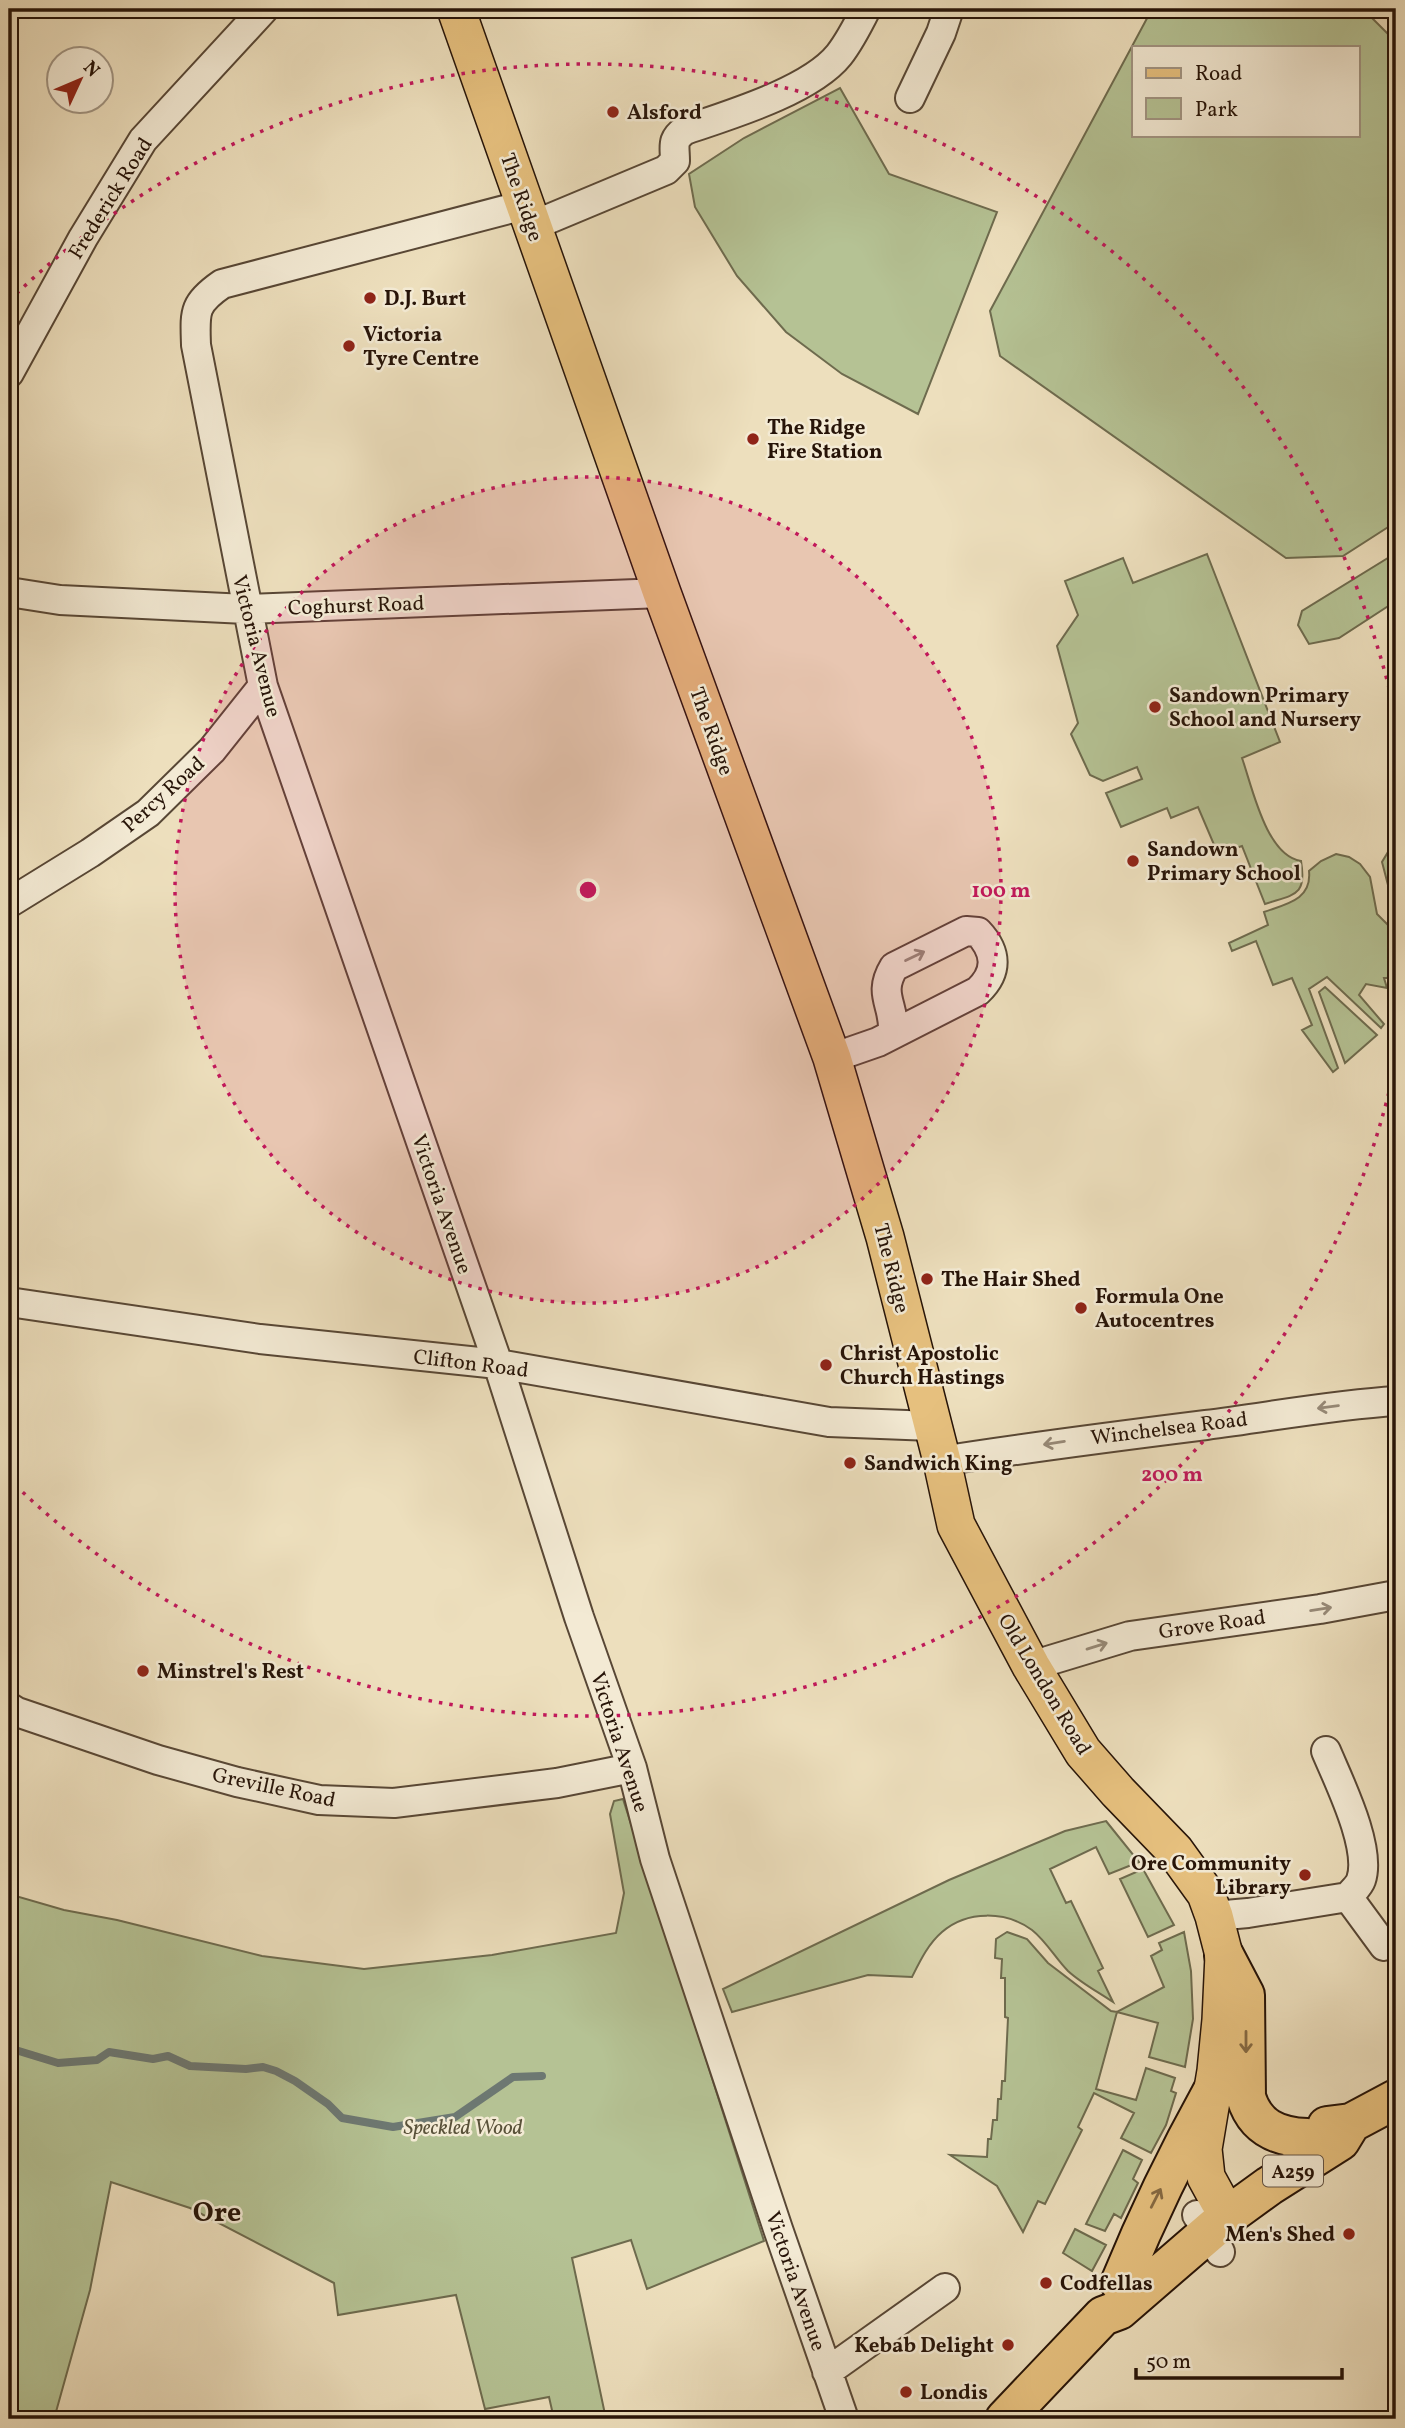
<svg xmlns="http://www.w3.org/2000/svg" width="1405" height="2428" font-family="Vollkorn,serif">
	<rect width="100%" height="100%" fill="#eddfbd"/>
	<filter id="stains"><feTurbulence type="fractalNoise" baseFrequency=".00286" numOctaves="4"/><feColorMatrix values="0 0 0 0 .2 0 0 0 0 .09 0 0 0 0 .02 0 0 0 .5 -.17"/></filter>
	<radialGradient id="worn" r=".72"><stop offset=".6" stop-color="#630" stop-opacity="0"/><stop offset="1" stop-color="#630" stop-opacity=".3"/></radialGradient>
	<path fill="#b5c294" stroke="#6e6b4e" stroke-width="2" fill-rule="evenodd" d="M 1152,9 L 1363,9 L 1396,42 L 1396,522 L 1343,556 L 1286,558 L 1000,356 L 990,311 ZM 1134,47 L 1358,47 L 1358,135 L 1134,135 Z
		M 840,88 L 889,174 L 997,212 L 918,414 L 842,374 L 786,332 L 737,276 L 695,207 L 689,174 L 744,138 Z
		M 1396,553 L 1396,601 L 1339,638 L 1309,644 L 1298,625 L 1302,611 Z
		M 1207,554 L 1280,742 L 1242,758 C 1252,786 1266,856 1301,861 C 1307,896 1295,894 1265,904 L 1242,846 L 1218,854 L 1198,807 L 1171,818 L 1167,808 L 1121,827 L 1106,793 L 1142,779 L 1137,767 L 1103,781 L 1090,775 L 1071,734 L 1078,723 L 1057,646 L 1078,615 L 1065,581 L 1123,558 L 1133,583 Z
		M 1396,844 L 1396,903 L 1389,889 L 1382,862 L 1391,847 Z
		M 1336,854 L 1349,857 L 1360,864 L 1370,877 L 1377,914 L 1396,933 L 1396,969 L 1387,978 L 1384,978 L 1387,988 L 1366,984 L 1359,995 L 1384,1024 L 1381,1028 L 1327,977 L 1309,989 L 1338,1068 L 1333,1072 L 1302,1030 L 1312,1025 L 1292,978 L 1273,985 L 1256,941 L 1232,951 L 1229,943 L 1268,925 L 1264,912 C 1286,904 1312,900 1309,871 L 1321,861 Z
		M 1325,987 L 1377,1035 L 1345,1063 L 1319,992 Z
		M 623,1799 L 764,2241 L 647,2289 L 631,2240 L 572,2258 L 606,2419 L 554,2419 L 549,2397 L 485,2409 L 456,2295 L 338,2315 L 334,2283 L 190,2208 L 111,2182 L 90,2290 L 54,2419 L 9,2419 L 9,1894 L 64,1910 L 117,1920 L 262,1956 L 364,1969 L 492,1955 L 616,1933 L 624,1893 L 610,1814 L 614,1801 Z
		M 1106,1821 L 1139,1862 L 1109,1874 L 1096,1847 L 1050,1869 L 1066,1903 L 1071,1901 L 1103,1968 L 1098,1971 L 1113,2002 C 1098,1992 1081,1983 1068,1971 C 1056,1959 1046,1941 1032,1930 C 1006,1911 967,1910 942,1932 C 928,1944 920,1961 912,1977 L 868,1975 L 732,2012 L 723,1989 L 949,1880 L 1065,1831 Z
		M 1143,1869 L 1174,1925 L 1148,1937 L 1120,1879 Z
		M 1007,1932 L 1027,1939 L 1048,1963 L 1111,2011 L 1117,2012 L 1164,1987 L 1151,1956 L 1162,1950 L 1159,1943 L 1184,1932 L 1191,1971 L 1193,2019 L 1185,2067 L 1149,2057 L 1158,2023 L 1117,2012 L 1096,2089 L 1136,2100 L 1146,2068 L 1175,2078 L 1171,2091 L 1176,2093 L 1166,2125 L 1151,2153 L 1121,2138 L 1134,2113 L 1094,2093 L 1078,2127 L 1082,2130 L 1045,2204 L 1038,2201 L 1023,2232 L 997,2186 L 950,2155 L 987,2157 L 988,2139 L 991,2139 L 993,2120 L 997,2120 L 998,2099 L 1001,2099 L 1002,2081 L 1005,2081 L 1008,2018 L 1005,2017 L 1005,1978 L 1001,1978 L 1002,1959 L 995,1958 L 996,1939 Z
		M 1123,2150 L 1142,2160 L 1133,2179 L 1138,2183 L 1121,2218 L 1114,2214 L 1105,2231 L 1086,2224 Z
		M 1075,2229 L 1106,2245 L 1092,2271 L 1063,2253 Z"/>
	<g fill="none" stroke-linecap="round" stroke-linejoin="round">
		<path stroke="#6d7872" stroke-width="8" d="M 9,2048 L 58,2063 L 97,2060 L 109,2052 L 153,2059 L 168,2056 L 190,2066 L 246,2069 L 263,2067 L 276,2071 L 295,2081 L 328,2104 L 342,2118 L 393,2127 L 455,2117 L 513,2077 L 542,2076"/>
		<defs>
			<path id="minor" d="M 910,98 L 941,33 L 949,9
				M 524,205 L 222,284 C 193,304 195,312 196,345 L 263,686 L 498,1364 L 579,1617 L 632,1768 L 655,1859 L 778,2229 L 844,2419
				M 532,226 L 666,170 L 675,161 C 675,146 671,140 685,130 C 729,115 810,91 839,55 C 850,41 858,25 866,9
				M 9,373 L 83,238 L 143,140 L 264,9
				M 9,592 L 60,600 L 246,609 L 662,593
				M 9,903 L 90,853 L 148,813 L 212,750 L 263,686
				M 832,1058 L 878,1042 L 978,991 C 998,972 997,952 978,932 L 966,931 L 894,967 C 877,995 895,1004 893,1033
				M 9,1302 L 260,1339 L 498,1364 L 829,1422 L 932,1426
				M 942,1461 C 1030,1447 1118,1436 1206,1425 C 1269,1417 1332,1405 1396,1401
				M 1031,1666 L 1130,1636 L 1320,1609 L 1396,1595
				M 9,1707 L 17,1712 L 158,1760 L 237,1782 L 319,1800 L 394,1803 L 557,1783 L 632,1768
				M 1348,1897 L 1384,1946
				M 1214,1916 L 1248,1913 L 1348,1897 C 1352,1892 1359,1886 1361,1880 C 1372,1848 1339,1782 1326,1751
				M 1197,2215 L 1209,2231 L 1220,2252
				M 827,2372 L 945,2288"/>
			<path id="major" d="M 456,9 L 662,593 L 832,1058 L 885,1237 L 942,1461 L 956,1525 L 1031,1666 L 1083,1752 L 1118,1792 L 1175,1851 L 1206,1894 L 1214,1916 L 1224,1955 L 1221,2020 L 1216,2071 L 1203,2149 L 1206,2177 L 1218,2199 L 1229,2215"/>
			<path id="highway" d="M 1224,1955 L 1245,1995 L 1246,2097 C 1255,2127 1277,2137 1307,2138
				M 1327,2126 L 1351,2123 L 1396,2099
				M 1120,2283 C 1147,2217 1177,2155 1212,2092
				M 1005,2419 L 1103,2316 L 1119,2310 L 1229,2215 L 1269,2186 L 1340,2141 L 1351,2123"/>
		</defs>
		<use href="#minor" stroke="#584735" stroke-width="32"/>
		<use href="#major" stroke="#271408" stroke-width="40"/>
		<use href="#highway" stroke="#271408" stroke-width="42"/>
		<use href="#minor" stroke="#f3ead4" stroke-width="28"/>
		<use href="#major" stroke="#e6c07e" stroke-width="37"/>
		<use href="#highway" stroke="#e6c07e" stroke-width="38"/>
	</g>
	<defs><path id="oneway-shaft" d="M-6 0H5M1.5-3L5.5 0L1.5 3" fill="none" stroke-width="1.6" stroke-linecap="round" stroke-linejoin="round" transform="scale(1.75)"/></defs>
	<g stroke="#978a78">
		<use href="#oneway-shaft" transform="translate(915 956) rotate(-26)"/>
		<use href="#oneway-shaft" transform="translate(1328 1407) rotate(173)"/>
		<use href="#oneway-shaft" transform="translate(1054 1443) rotate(171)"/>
		<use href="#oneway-shaft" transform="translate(1321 1609) rotate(-9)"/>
		<use href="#oneway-shaft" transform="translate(1097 1646) rotate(-17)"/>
	</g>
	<g stroke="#866a43">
		<use href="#oneway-shaft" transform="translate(1246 2042) rotate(90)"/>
		<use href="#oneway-shaft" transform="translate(1156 2198) rotate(-63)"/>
	</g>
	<circle cx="588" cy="890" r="413" fill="#c2185b" fill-opacity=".12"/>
	<g fill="none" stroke="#c2185b" stroke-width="3.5" stroke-dasharray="3.5 7">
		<circle cx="588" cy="890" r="413"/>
		<path d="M1396 1062A826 826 0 0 1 9 1479M9 301A826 826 0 0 1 1396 718"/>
	</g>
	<g fill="#8f2418" stroke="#f3ead4" stroke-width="2.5">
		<circle cx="613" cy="112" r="7"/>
		<circle cx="370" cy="298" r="7"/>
		<circle cx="349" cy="346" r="7"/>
		<circle cx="753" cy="439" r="7"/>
		<circle cx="1155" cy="707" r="7"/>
		<circle cx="1133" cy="861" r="7"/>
		<circle cx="927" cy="1279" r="7"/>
		<circle cx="1081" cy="1308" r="7"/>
		<circle cx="826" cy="1365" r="7"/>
		<circle cx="850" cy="1463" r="7"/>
		<circle cx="143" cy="1671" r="7"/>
		<circle cx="1305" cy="1875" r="7"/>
		<circle cx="1349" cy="2234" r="7"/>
		<circle cx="1046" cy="2283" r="7"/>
		<circle cx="1008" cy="2345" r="7"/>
		<circle cx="906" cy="2392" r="7"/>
	</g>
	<g text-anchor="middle" stroke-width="5" stroke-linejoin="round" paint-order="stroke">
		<rect fill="#f3ead4" stroke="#645445" stroke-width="2" x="1263" y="2155.5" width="60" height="31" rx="5"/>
		<g font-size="19" font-weight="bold" fill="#271408">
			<text x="1293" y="2178">A259</text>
		</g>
		<g font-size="21" font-weight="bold" fill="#271408" stroke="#f3ead4" text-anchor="start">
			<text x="627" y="119">Alsford</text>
			<text x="384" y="305">D.J. Burt</text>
			<text x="363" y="341">Victoria<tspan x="363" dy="24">Tyre Centre</tspan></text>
			<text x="767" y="434">The Ridge<tspan x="767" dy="24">Fire Station</tspan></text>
			<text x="1169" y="702">Sandown Primary<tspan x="1169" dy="24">School and Nursery</tspan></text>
			<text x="1147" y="856">Sandown<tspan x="1147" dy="24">Primary School</tspan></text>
			<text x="941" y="1286">The Hair Shed</text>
			<text x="1095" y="1303">Formula One<tspan x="1095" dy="24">Autocentres</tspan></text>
			<text x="840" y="1360">Christ Apostolic<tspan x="840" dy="24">Church Hastings</tspan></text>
			<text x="864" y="1470">Sandwich King</text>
			<text x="157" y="1678">Minstrel's Rest</text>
			<text x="1291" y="1870" text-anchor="end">Ore Community<tspan x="1291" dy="24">Library</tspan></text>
			<text x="1335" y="2241" text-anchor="end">Men's Shed</text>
			<text x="1060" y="2290">Codfellas</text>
			<text x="994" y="2352" text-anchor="end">Kebab Delight</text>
			<text x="920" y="2399">Londis</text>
		</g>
		<g font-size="21" fill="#271408" stroke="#f3ead4">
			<text transform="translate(522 197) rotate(71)" y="7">The Ridge</text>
			<text transform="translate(110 198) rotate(-58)" y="7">Frederick Road</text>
			<text transform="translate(356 605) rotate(-2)" y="7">Coghurst Road</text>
			<text transform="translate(257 646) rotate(76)" y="7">Victoria Avenue</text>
			<text transform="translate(712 731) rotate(70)" y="7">The Ridge</text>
			<text transform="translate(163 794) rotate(-42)" y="7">Percy Road</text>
			<text transform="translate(442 1204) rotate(71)" y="7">Victoria Avenue</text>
			<text transform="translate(892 1268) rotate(76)" y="7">The Ridge</text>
			<text transform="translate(471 1363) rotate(7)" y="7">Clifton Road</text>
			<text transform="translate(1169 1428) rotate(-7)" y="7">Winchelsea Road</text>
			<text transform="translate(1212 1624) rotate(-8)" y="7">Grove Road</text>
			<text transform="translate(1045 1684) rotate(59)" y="7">Old London Road</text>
			<text transform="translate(620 1742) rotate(72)" y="7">Victoria Avenue</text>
			<text transform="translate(274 1787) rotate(12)" y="7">Greville Road</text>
			<text transform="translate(796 2281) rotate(71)" y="7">Victoria Avenue</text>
		</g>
		<g font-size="21" font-style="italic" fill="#595139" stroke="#f3ead4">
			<text x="463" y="2134">Speckled Wood</text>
		</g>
		<g font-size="28" font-weight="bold" fill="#271408" stroke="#f3ead4">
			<text x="217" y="2221">Ore</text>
		</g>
	</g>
	<circle cx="588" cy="890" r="10" fill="#c2185b" stroke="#f3ead4" stroke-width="3.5"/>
	<g font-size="21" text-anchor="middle" font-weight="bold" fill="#c2185b" stroke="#f3ead4" stroke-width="5" stroke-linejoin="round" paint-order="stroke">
		<text x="1001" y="897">100 m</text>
		<text x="1172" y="1481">200 m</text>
	</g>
	<rect width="1405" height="2428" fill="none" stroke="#eddfbd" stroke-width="35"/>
	<rect x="10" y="10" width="1384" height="2407" fill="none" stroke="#271408" stroke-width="3.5"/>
	<rect x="18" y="18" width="1370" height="2393" fill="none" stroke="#271408" stroke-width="2"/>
	<rect x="1132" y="46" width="228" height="91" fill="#f3ead4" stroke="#a19482" stroke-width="2"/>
	<rect x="1146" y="68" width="35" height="10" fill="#e6c07e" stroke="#a19482" stroke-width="2"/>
	<text x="1195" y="80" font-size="21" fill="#271408">Road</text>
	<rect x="1146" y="98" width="35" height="21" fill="#b5c294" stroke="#a19482" stroke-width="2"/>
	<text x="1195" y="116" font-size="21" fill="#271408">Park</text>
	<g transform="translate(80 80) rotate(46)"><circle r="33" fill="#f3ead4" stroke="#a19482" stroke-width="2"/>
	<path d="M0-5L12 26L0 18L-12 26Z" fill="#8f2418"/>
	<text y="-10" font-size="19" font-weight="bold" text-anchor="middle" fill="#271408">N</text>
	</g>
	<path d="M1136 2368v10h206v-10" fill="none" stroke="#271408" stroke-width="3.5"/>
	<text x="1146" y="2368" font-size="21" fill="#271408" stroke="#f3ead4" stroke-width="5" paint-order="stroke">50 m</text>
	<rect width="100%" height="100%" filter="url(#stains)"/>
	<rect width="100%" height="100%" fill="url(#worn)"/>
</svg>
